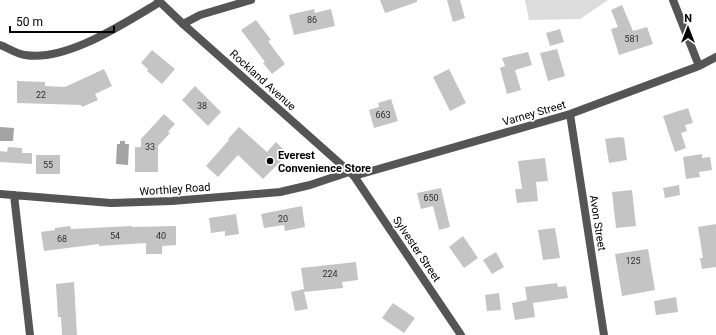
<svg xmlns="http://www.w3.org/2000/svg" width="716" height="335" font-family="Roboto,sans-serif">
	<rect width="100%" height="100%" fill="#fff"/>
	<path fill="#dcdcdc" d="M 525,0 L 608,0 L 580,19 L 529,20 Z"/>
	<path fill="#a3a3a3" d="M 0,127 L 14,128 L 13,141 L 0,141 Z
		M 120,141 L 125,141 L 125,144 L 129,144 L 128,165 L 116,164 L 117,144 L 120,144 Z"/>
	<path fill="#c4c4c4" d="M 380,0 L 417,0 L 417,2 L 385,13 Z
		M 447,0 L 460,0 L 465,18 L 453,22 Z
		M 622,5 L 633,31 L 647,27 L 653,44 L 619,55 L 611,29 L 618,27 L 611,10 Z
		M 314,9 L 315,13 L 331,9 L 335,26 L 294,35 L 289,15 Z
		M 256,20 L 271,40 L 268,41 L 285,64 L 272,74 L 263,63 L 265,62 L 241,30 Z
		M 560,29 L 564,42 L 550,46 L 546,33 Z
		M 557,49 L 565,76 L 548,81 L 540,53 Z
		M 152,50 L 175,69 L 162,84 L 147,71 L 148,69 L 141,63 Z
		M 528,52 L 532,65 L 515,70 L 521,90 L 507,94 L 500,68 L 505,66 L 502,58 Z
		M 104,69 L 112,86 L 95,94 L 98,100 L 82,107 L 81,105 L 17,103 L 17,81 L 45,82 L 45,86 L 65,87 Z
		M 449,69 L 466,103 L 450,111 L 433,77 Z
		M 195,86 L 221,112 L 208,126 L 182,100 Z
		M 391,99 L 398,121 L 374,128 L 369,110 L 379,107 L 378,103 Z
		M 688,108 L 693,123 L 685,125 L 687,131 L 681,133 L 686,148 L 675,152 L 663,116 Z
		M 164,114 L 175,124 L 168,132 L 170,133 L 158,146 L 158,172 L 135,172 L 135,147 L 141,147 L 141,139 Z
		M 239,127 L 267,152 L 276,142 L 288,154 L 263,179 L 238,155 L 218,177 L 206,166 L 229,140 L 228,139 Z
		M 620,137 L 624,138 L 627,160 L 609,163 L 605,139 Z
		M 8,147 L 22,148 L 22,153 L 32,153 L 32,164 L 0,162 L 0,151 L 7,152 Z
		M 702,154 L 702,158 L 710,157 L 712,170 L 699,172 L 700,177 L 686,179 L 683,157 Z
		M 36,155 L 60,155 L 60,174 L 36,174 Z
		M 545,158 L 548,181 L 536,182 L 538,201 L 517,203 L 515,189 L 522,189 L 518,161 Z
		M 679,185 L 680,195 L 665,198 L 663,188 Z
		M 441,188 L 450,227 L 439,230 L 433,206 L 421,209 L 417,193 Z
		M 632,190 L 636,226 L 616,228 L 612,192 Z
		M 302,206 L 305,227 L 285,231 L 284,225 L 264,228 L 261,214 Z
		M 236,214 L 239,234 L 225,236 L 225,231 L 211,233 L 209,218 Z
		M 716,224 L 716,267 L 702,269 L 700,258 L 703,258 L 698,227 Z
		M 70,226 L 71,229 L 132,226 L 132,227 L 176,226 L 176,245 L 162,246 L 162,254 L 146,254 L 146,243 L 99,246 L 99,244 L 44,251 L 41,232 L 55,230 L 55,228 Z
		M 555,228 L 560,258 L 543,260 L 538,230 Z
		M 463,236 L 478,258 L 464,268 L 449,247 Z
		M 648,249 L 655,290 L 622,296 L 615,254 Z
		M 496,252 L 504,267 L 492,274 L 483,260 Z
		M 356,262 L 358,280 L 342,282 L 343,288 L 304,292 L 308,309 L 295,311 L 291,292 L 304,289 L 301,268 Z
		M 74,282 L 77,335 L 62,335 L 61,317 L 58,317 L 56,284 Z
		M 557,283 L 558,287 L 566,286 L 568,298 L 533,303 L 535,317 L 515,320 L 512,303 L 527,300 L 525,287 Z
		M 499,293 L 501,310 L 487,311 L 485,295 Z
		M 676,297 L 678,312 L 656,315 L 654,301 Z
		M 393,303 L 415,318 L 404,333 L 382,318 Z"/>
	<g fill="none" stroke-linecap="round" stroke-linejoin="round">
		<path stroke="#555" stroke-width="8" d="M 673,0 L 699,66
			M 183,24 L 200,15 L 251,0
			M 0,45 C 8,48 17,54 25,55 C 67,62 124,23 160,2
			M 570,114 L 604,335
			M 354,176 L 570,114 L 699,66 L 716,57
			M 0,194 L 111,203 L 172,201 L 280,192 L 310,185 L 349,172
			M 14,195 L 30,335"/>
		<path stroke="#555" stroke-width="8" d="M 158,0 L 183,24 L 354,176 L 461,335"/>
	</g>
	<circle fill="#000" stroke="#fff" stroke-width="1.5" cx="270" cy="161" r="4"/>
	<g text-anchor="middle" stroke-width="3.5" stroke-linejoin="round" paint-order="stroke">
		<g font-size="9" fill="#313131">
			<text x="312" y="23">86</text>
			<text x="632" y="42">581</text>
			<text x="41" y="98">22</text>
			<text x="202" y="109">38</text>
			<text x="383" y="118">663</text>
			<text x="150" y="150">33</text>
			<text x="48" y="168">55</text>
			<text x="431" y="201">650</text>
			<text x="283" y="222">20</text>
			<text x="115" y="239">54</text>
			<text x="161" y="239">40</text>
			<text x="62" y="242">68</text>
			<text x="633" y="264">125</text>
			<text x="330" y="277">224</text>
		</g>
		<g font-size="11" fill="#000" stroke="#fff">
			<text transform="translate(263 80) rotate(42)" y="4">Rockland Avenue</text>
			<text transform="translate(534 113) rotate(-16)" y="4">Varney Street</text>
			<text transform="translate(175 189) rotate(-4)" y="4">Worthley Road</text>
			<text transform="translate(598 223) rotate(81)" y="4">Avon Street</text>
			<text transform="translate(417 249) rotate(56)" y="4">Sylvester Street</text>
		</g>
		<g font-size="11" font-weight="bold" fill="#000" stroke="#fff" text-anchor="start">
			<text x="278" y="159">Everest<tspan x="278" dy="13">Convenience Store</tspan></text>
		</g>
	</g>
	<g transform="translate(688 28)" stroke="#ffffff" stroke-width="3" paint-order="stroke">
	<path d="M0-3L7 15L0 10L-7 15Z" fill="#000000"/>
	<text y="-6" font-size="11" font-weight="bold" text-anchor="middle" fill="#000000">N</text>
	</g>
	<path d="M10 26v6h104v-6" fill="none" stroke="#000000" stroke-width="2"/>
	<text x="16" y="26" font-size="12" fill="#000000" stroke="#ffffff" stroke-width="3" paint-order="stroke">50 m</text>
</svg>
